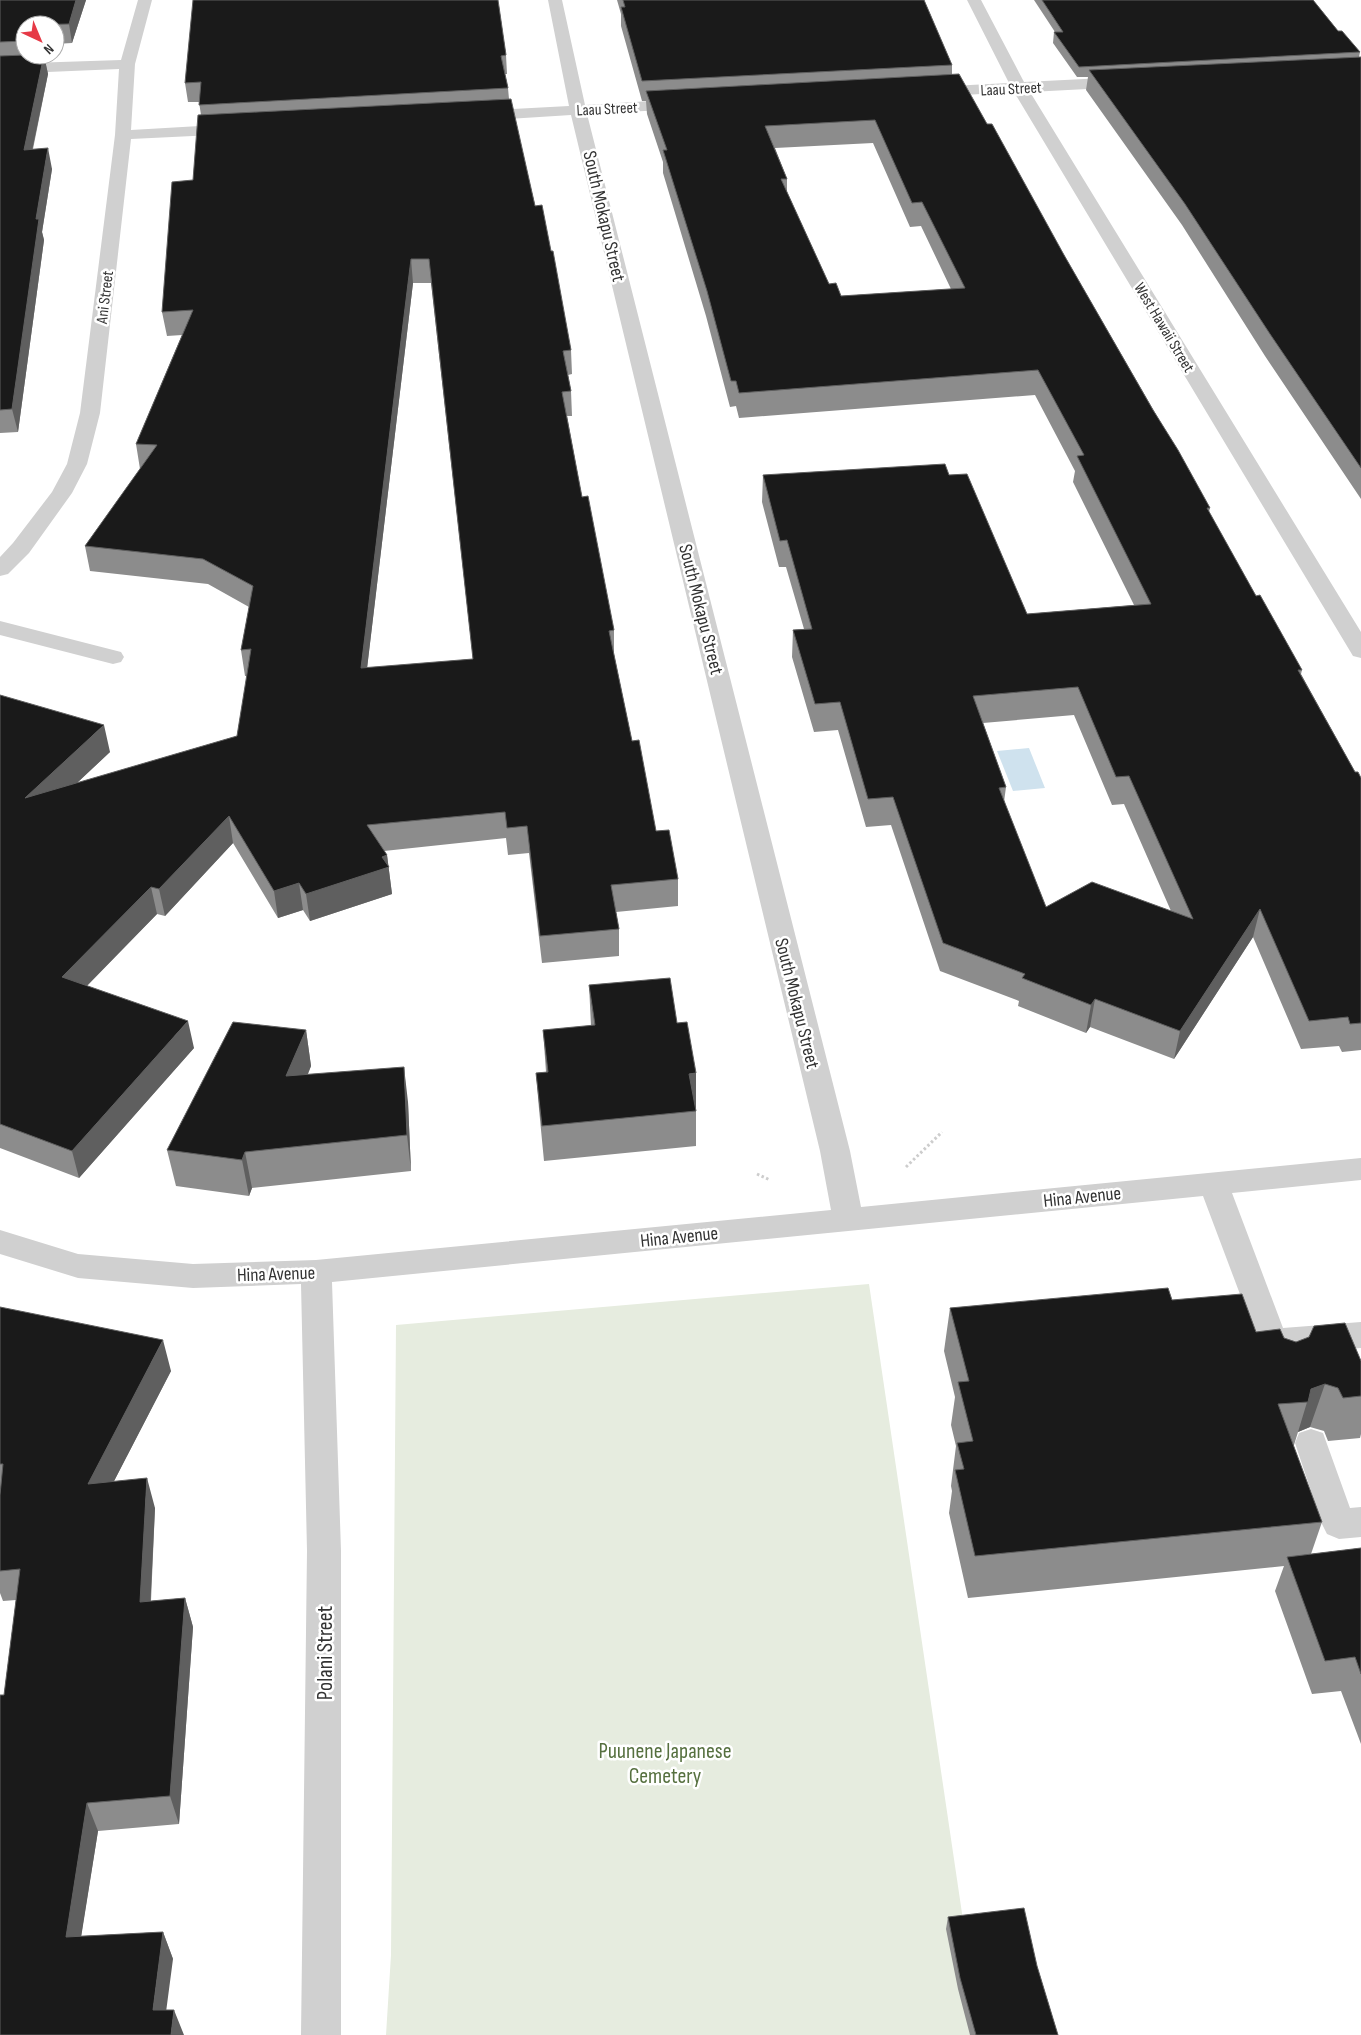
<svg xmlns="http://www.w3.org/2000/svg" width="1361" height="2035" font-family="'Sofia Sans Condensed',sans-serif">
	<rect width="100%" height="100%" fill="#fff"/>
	<path fill="#e6ecdf" d="M 869,1284 L 980,2035 L 386,2035 L 391,1955 L 396,1325 Z"/>
	<path fill="#cfe2ee" d="M 1029,748 L 1045,788 L 1013,791 L 997,751 Z"/>
	<g fill="none" stroke-linecap="round" stroke-linejoin="round">
		<path stroke="#cdcdcd" stroke-width="3" stroke-dasharray="2.5 2.5" stroke-linecap="butt" d="M 906,1167 L 942,1132
			M 757,1174 L 770,1180"/>
		<path fill="#d0d0d0" fill-rule="evenodd" d="M 138,0 L 152,0 L 135,64 L 131,130 L 234,124 L 240,126 L 242,129 L 240,132 L 234,134 L 131,139 L 100,413 L 87,464 L 72,493 L 29,553 L 8,574 L 0,576 L 0,557 L 13,543 L 52,492 L 67,464 L 80,413 L 115,135 L 119,69 L 0,74 L 0,64 L 121,60 Z
			M 548,0 L 562,0 L 585,105 L 683,99 L 689,101 L 691,104 L 689,107 L 683,109 L 587,114 L 850,1151 L 861,1207 L 1361,1158 L 1361,1180 L 1232,1193 L 1283,1328 L 1361,1322 L 1361,1348 L 1272,1354 L 1261,1350 L 1203,1196 L 332,1282 L 341,1551 L 341,2035 L 301,2035 L 307,1551 L 301,1284 L 193,1288 L 78,1278 L 0,1254 L 0,1230 L 78,1254 L 193,1264 L 316,1260 L 831,1210 L 820,1151 L 571,115 L 476,121 L 470,119 L 468,116 L 470,113 L 476,111 L 569,106 Z
			M 967,0 L 981,0 L 1024,82 L 1125,77 L 1131,79 L 1133,82 L 1131,85 L 1125,87 L 1030,92 L 1361,632 L 1361,658 L 1353,656 L 1350,651 L 1014,92 L 931,97 L 925,95 L 923,92 L 925,89 L 931,87 L 1009,83 Z
			M 0,621 L 121,652 L 124,657 L 121,662 L 113,664 L 0,635 Z
			M 1311,1429 L 1323,1433 L 1350,1508 L 1361,1507 L 1361,1537 L 1339,1539 L 1327,1534 L 1322,1524 L 1295,1443 L 1299,1433 Z"/>
	</g>
	<path fill="#8c8c8c" fill-rule="evenodd" d="M 0,0 L 86,0 L 72,43 L 55,44 L 55,25 L 25,25 L 25,55 L 51,55 L 50,60 L 45,61 L 48,74 L 33,149 L 52,169 L 42,232 L 44,240 L 18,432 L 0,433 Z
		M 617,0 L 924,0 L 952,65 L 952,75 L 987,124 L 1064,255 L 1210,508 L 1209,512 L 1256,596 L 1302,670 L 1301,674 L 1355,772 L 1361,778 L 1361,1050 L 1342,1052 L 1339,1046 L 1301,1049 L 1253,937 L 1174,1059 L 1090,1027 L 1086,1033 L 1018,1006 L 1019,1001 L 940,971 L 891,825 L 866,827 L 838,730 L 814,732 L 792,657 L 793,630 L 804,629 L 786,567 L 779,567 L 762,502 L 763,475 L 949,475 L 1027,614 L 1134,605 L 1073,482 L 1075,471 L 1035,395 L 739,418 L 736,406 L 730,407 L 706,316 L 663,173 L 663,162 L 647,114 L 646,101 L 642,101 L 621,26 L 621,14 ZM 873,143 L 910,227 L 921,226 L 951,289 L 841,296 L 829,284 L 787,192 L 787,179 L 775,148 ZM 1074,715 L 1112,805 L 1124,804 L 1171,911 L 1046,907 L 1004,802 L 1006,787 L 983,723 Z
		M 1034,0 L 1313,0 L 1338,31 L 1360,52 L 1359,57 L 1361,57 L 1361,499 L 1265,356 L 1182,225 L 1086,90 L 1088,77 L 1077,77 L 1053,43 L 1054,32 L 1055,32 Z
		M 499,6 L 506,55 L 507,74 L 505,74 L 508,88 L 509,99 L 571,350 L 572,374 L 568,375 L 571,391 L 572,416 L 567,416 L 582,497 L 614,630 L 614,654 L 632,741 L 656,831 L 678,879 L 678,906 L 616,912 L 619,929 L 619,956 L 542,963 L 529,853 L 508,855 L 506,838 L 384,851 L 387,855 L 392,894 L 310,921 L 303,910 L 278,918 L 233,843 L 165,916 L 157,914 L 87,986 L 194,1048 L 79,1178 L 0,1148 L 0,695 L 110,752 L 77,783 L 237,736 L 247,676 L 245,676 L 241,650 L 249,607 L 208,584 L 90,571 L 85,546 L 140,469 L 136,444 L 182,335 L 167,336 L 162,312 L 193,180 L 201,115 L 199,102 L 188,102 L 185,83 ZM 413,283 L 431,283 L 473,659 L 367,668 Z
		M 589,985 L 677,1023 L 696,1108 L 696,1146 L 544,1161 L 539,1109 L 536,1073 L 546,1072 L 543,1030 L 591,1026 Z
		M 306,1030 L 311,1066 L 308,1074 L 408,1102 L 411,1171 L 252,1188 L 249,1196 L 176,1186 L 167,1150 Z
		M 1172,1300 L 1256,1332 L 1284,1338 L 1296,1342 L 1361,1361 L 1361,1434 L 1360,1438 L 1328,1441 L 1324,1431 L 1310,1427 L 1298,1432 L 1294,1445 L 1293,1445 L 1322,1522 L 1311,1554 L 1361,1548 L 1361,1744 L 1341,1691 L 1312,1694 L 1275,1591 L 1284,1566 L 968,1598 L 949,1513 L 952,1491 L 951,1486 L 956,1446 L 951,1425 L 955,1397 L 944,1351 L 950,1308 Z
		M 0,1307 L 171,1371 L 114,1481 L 155,1508 L 151,1601 L 185,1598 L 193,1627 L 179,1824 L 98,1831 L 81,1936 L 163,1932 L 173,1959 L 0,2035 L 4,1695 L 16,1600 L 3,1601 L 0,1593 Z
		M 948,1917 L 1037,1966 L 1058,2035 L 970,2035 L 958,1989 L 946,1929 Z"/>
	<path fill="#5f5f5f" d="M 76,0 L 86,0 L 72,43 L 69,24 Z
		M 44,55 L 48,74 L 28,170 L 24,150 Z
		M 48,148 L 52,169 L 42,232 L 44,240 L 18,432 L 12,409 L 36,219 Z
		M 411,259 L 413,283 L 364,694 L 361,668 Z
		M 104,725 L 110,752 L 32,825 L 25,798 Z
		M 229,816 L 233,843 L 165,916 L 159,889 Z
		M 387,855 L 392,894 L 310,921 L 306,894 L 382,857 Z
		M 299,883 L 303,910 L 278,918 L 274,891 Z
		M 151,887 L 157,914 L 69,1004 L 62,977 Z
		M 1260,909 L 1253,937 L 1174,1059 L 1180,1031 Z
		M 1095,999 L 1090,1027 L 1086,1033 L 1091,1005 Z
		M 188,1021 L 194,1048 L 79,1178 L 72,1151 Z
		M 306,1030 L 311,1066 L 292,1112 L 286,1076 Z
		M 404,1067 L 408,1102 L 411,1171 L 407,1135 Z
		M 696,1073 L 696,1108 L 688,1110 L 689,1074 Z
		M 245,1152 L 252,1188 L 249,1196 L 242,1160 Z
		M 163,1340 L 171,1371 L 97,1514 L 88,1484 Z
		M 1325,1384 L 1310,1427 L 1298,1432 L 1311,1389 Z
		M 147,1478 L 155,1508 L 149,1631 L 140,1602 Z
		M 185,1598 L 193,1627 L 179,1824 L 170,1796 Z
		M 87,1803 L 98,1831 L 77,1963 L 66,1937 Z
		M 163,1932 L 173,1959 L 163,2035 L 153,2010 Z
		M 174,2010 L 184,2035 L 171,2035 Z"/>
	<path fill="#1a1a1a" stroke="#5f5f5f" fill-rule="evenodd" d="M 0,0 L 76,0 L 69,24 L 25,25 L 25,41 L 0,42 Z
		M 193,0 L 498,0 L 506,55 L 501,56 L 508,88 L 199,105 L 201,82 L 185,83 Z
		M 623,0 L 924,0 L 952,65 L 642,81 L 621,7 L 625,7 Z
		M 1042,0 L 1313,0 L 1338,31 L 1342,31 L 1360,52 L 1079,67 L 1054,32 L 1063,32 Z
		M 25,55 L 44,55 L 24,150 L 48,148 L 36,219 L 39,219 L 12,409 L 0,410 L 0,56 Z
		M 1361,57 L 1361,468 L 1270,334 L 1185,204 L 1089,70 Z
		M 959,74 L 987,124 L 992,124 L 1064,255 L 1153,410 L 1178,450 L 1210,508 L 1207,508 L 1256,596 L 1260,595 L 1302,670 L 1298,670 L 1355,772 L 1358,772 L 1361,778 L 1361,1023 L 1350,1024 L 1348,1017 L 1309,1021 L 1260,909 L 1180,1031 L 1095,999 L 1091,1005 L 1022,978 L 1025,974 L 943,943 L 893,797 L 868,799 L 840,702 L 815,704 L 793,630 L 812,629 L 787,540 L 780,541 L 763,475 L 945,464 L 949,475 L 967,474 L 1027,614 L 1151,604 L 1077,456 L 1084,455 L 1038,370 L 739,393 L 736,381 L 731,381 L 707,291 L 663,150 L 667,150 L 646,91 ZM 875,120 L 912,203 L 922,202 L 965,288 L 841,296 L 836,283 L 829,284 L 781,179 L 787,179 L 765,126 ZM 1078,687 L 1116,777 L 1129,776 L 1193,919 L 1092,882 L 1046,907 L 999,788 L 1006,787 L 973,696 Z
		M 511,99 L 535,206 L 542,205 L 551,251 L 553,251 L 571,350 L 563,351 L 571,391 L 562,392 L 582,497 L 588,496 L 614,630 L 609,631 L 632,741 L 639,740 L 656,831 L 669,830 L 678,879 L 611,885 L 619,929 L 540,936 L 527,826 L 507,828 L 505,812 L 367,825 L 387,855 L 382,857 L 389,867 L 306,894 L 299,883 L 274,891 L 229,816 L 159,889 L 151,887 L 62,977 L 188,1021 L 72,1151 L 0,1124 L 0,695 L 104,725 L 25,798 L 237,736 L 251,649 L 241,650 L 253,586 L 203,559 L 85,546 L 157,445 L 136,444 L 193,310 L 162,312 L 172,182 L 193,180 L 198,115 ZM 411,259 L 429,259 L 473,659 L 361,668 Z
		M 670,978 L 677,1023 L 687,1022 L 696,1073 L 689,1074 L 696,1111 L 542,1126 L 536,1073 L 548,1072 L 543,1030 L 595,1025 L 589,985 Z
		M 233,1022 L 306,1030 L 286,1076 L 404,1067 L 407,1135 L 245,1152 L 242,1160 L 167,1150 Z
		M 1168,1288 L 1172,1300 L 1242,1294 L 1256,1332 L 1280,1329 L 1284,1338 L 1296,1342 L 1309,1337 L 1314,1326 L 1345,1323 L 1361,1361 L 1361,1396 L 1343,1398 L 1338,1388 L 1325,1384 L 1311,1389 L 1308,1402 L 1278,1404 L 1322,1522 L 975,1556 L 955,1470 L 964,1469 L 957,1443 L 973,1441 L 958,1382 L 969,1381 L 950,1308 Z
		M 0,1307 L 163,1340 L 88,1484 L 147,1478 L 140,1602 L 185,1598 L 170,1796 L 87,1803 L 66,1937 L 163,1932 L 153,2010 L 174,2010 L 171,2035 L 0,2035 L 0,1695 L 4,1695 L 20,1569 L 0,1571 L 0,1495 L 3,1464 L 0,1464 Z
		M 1361,1548 L 1361,1674 L 1355,1657 L 1325,1661 L 1287,1557 Z
		M 1024,1908 L 1037,1966 L 1058,2035 L 976,2035 L 960,1978 L 948,1917 Z"/>
	<g text-anchor="middle" stroke-width="5" stroke-linejoin="round" paint-order="stroke">
		<g font-size="16" fill="#333" stroke="#fff">
			<text transform="translate(1011 88) rotate(-3)" y="6">Laau Street</text>
			<text transform="translate(607 108) rotate(-3)" y="6">Laau Street</text>
			<text transform="translate(104 297) rotate(-83)" y="6">Ani Street</text>
			<text transform="translate(1165 327) rotate(59)" y="6">West Hawaii Street</text>
		</g>
		<g font-size="19" fill="#333" stroke="#fff">
			<text transform="translate(605 216) rotate(77)" y="7">South Mokapu Street</text>
			<text transform="translate(702 609) rotate(76)" y="7">South Mokapu Street</text>
			<text transform="translate(798 1003) rotate(76)" y="7">South Mokapu Street</text>
			<text transform="translate(1082 1196) rotate(-6)" y="7">Hina Avenue</text>
			<text transform="translate(679 1236) rotate(-6)" y="7">Hina Avenue</text>
			<text transform="translate(276 1273) rotate(-2)" y="7">Hina Avenue</text>
		</g>
		<g font-size="22" fill="#333" stroke="#fff">
			<text transform="translate(324 1653) rotate(-90)" y="8">Polani Street</text>
		</g>
		<g font-size="22" fill="#56703f" stroke="#fff">
			<text x="665" y="1758">Puunene Japanese<tspan x="665" dy="25">Cemetery</tspan></text>
		</g>
	</g>
	<g transform="translate(40 40) rotate(136)"><circle r="24" fill="#ffffff" stroke="#adadad"/>
	<path d="M0-4L9 19L0 12L-9 19Z" fill="#e63946"/>
	<text y="-8" font-size="14" font-weight="bold" text-anchor="middle" fill="#333333">N</text>
	</g>
</svg>
